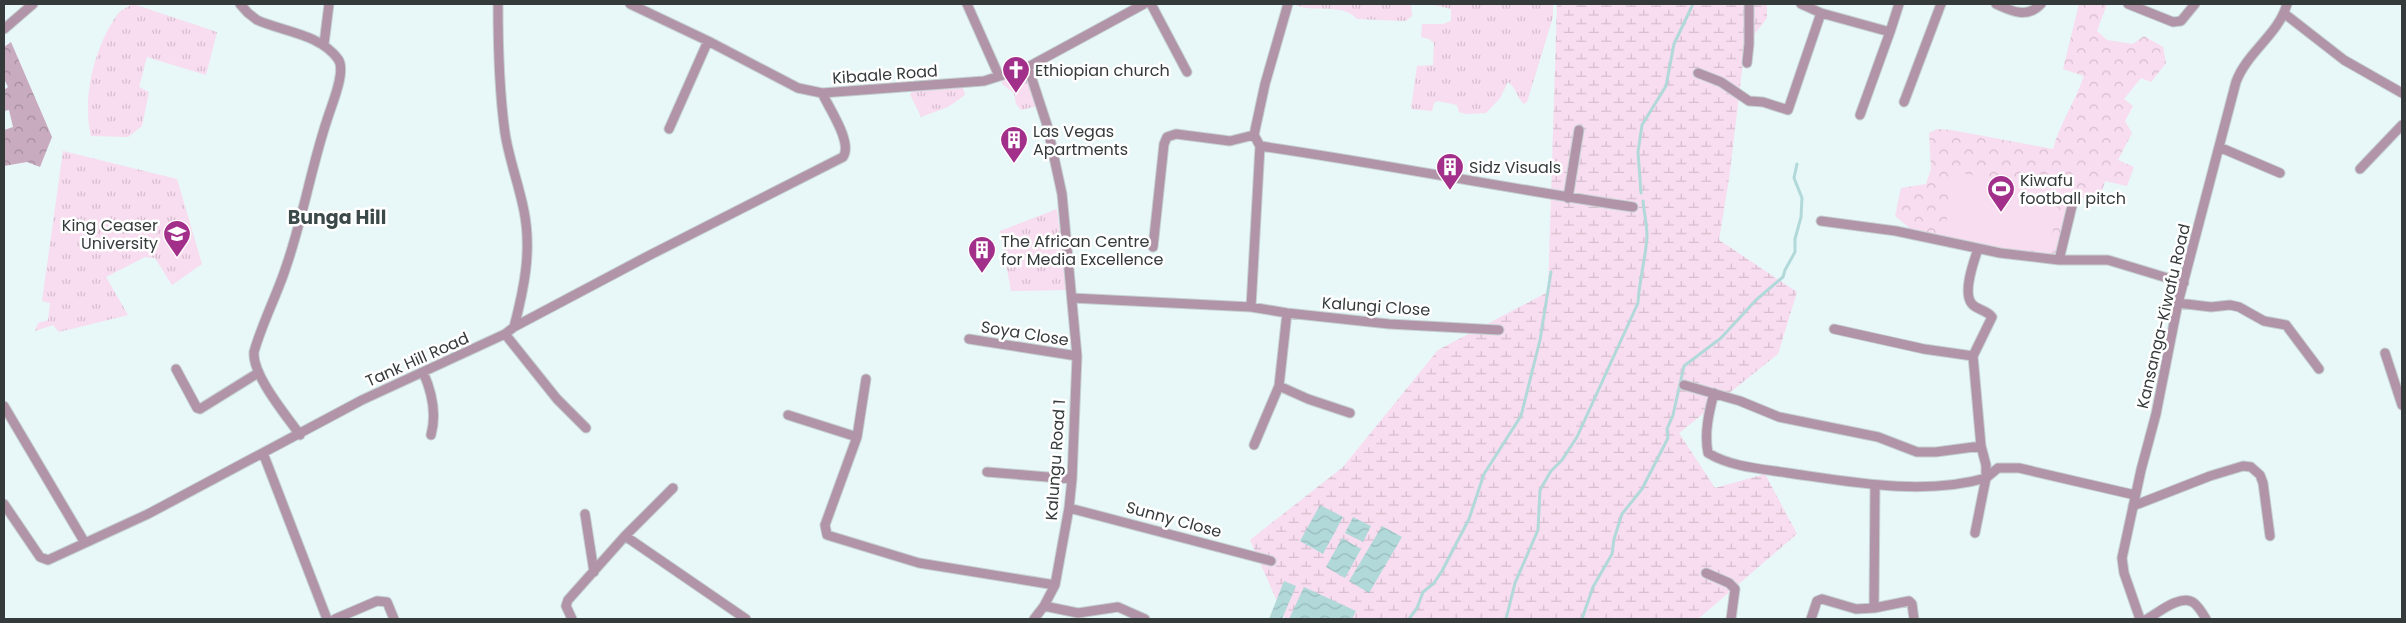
<svg xmlns="http://www.w3.org/2000/svg" width="2406" height="623" font-family="Poppins,sans-serif">
	<defs>
		<pattern id="grass-tufts" width="24" height="20" patternUnits="userSpaceOnUse" patternTransform="scale(1.25)"><rect width="24" height="20" fill="#f8dcef"/><path d="M3 7l-1-3M5 7V3M7 7l1-3M15 17l-1-3M17 17v-4M19 17l1-3" fill="none" stroke="#d5bece"/></pattern>
		<pattern id="forest-crowns" width="20" height="18" patternUnits="userSpaceOnUse" patternTransform="scale(1.25)"><rect width="20" height="18" fill="#c8abbf"/><path d="M2 6a3 3 0 1 1 6 0M12 15a3 3 0 1 1 6 0" fill="none" stroke="#a38c9c"/></pattern>
		<pattern id="wetland-marsh" width="20" height="14" patternUnits="userSpaceOnUse" patternTransform="scale(1.25)"><rect width="20" height="14" fill="#f8dcef"/><path d="M1 5h8M5 5V1M11 12h8M15 12V8" fill="none" stroke="#d5bece"/></pattern>
		<pattern id="park-crowns" width="20" height="18" patternUnits="userSpaceOnUse" patternTransform="scale(1.25)"><rect width="20" height="18" fill="#f8dcef"/><path d="M2 6a3 3 0 1 1 6 0M12 15a3 3 0 1 1 6 0" fill="none" stroke="#d5bece"/></pattern>
		<pattern id="water-waves" width="16" height="10" patternUnits="userSpaceOnUse" patternTransform="scale(1.25)"><rect width="16" height="10" fill="#b1d9da"/><path d="M0 5q4-4 8 0t8 0" fill="none" stroke="#99bbbc"/></pattern>
	</defs>
	<rect width="100%" height="100%" fill="#e8f7f7"/>
	<path fill="url(#grass-tufts)" d="M 133,4 L 217,32 L 206,75 L 147,57 L 139,87 L 149,92 L 142,126 L 128,137 L 91,136 C 82,98 94,48 117,15 C 120,10 128,7 133,4 Z
		M 1294,4 L 1411,4 L 1412,16 L 1406,21 L 1357,19 C 1343,2 1312,14 1294,4 Z
		M 1430,4 L 1553,4 L 1553,17 L 1527,102 L 1524,104 C 1517,98 1516,87 1508,82 L 1500,98 L 1486,113 L 1466,114 L 1459,112 L 1457,105 L 1438,101 L 1434,103 L 1432,111 L 1411,109 L 1417,66 L 1433,65 L 1434,43 L 1429,39 L 1421,37 L 1422,24 L 1443,24 L 1451,21 L 1451,9 Z
		M 1024,70 L 1038,106 L 1021,110 L 1016,104 L 1014,93 L 1002,84 L 1001,78 Z
		M 963,88 L 965,95 L 948,107 L 921,117 L 910,94 L 914,90 Z
		M 63,151 L 177,179 L 202,264 L 172,285 L 155,258 L 145,257 L 106,277 L 128,315 L 59,332 L 53,325 L 35,331 L 38,323 L 48,320 L 50,303 L 42,301 Z
		M 1057,209 L 1066,290 L 1011,291 L 1000,231 Z"/>
	<path fill="url(#forest-crowns)" d="M 11,42 L 52,137 L 40,167 L 27,162 L 4,166 L 4,130 L 13,127 L 9,110 L 4,111 L 4,90 L 8,87 L 4,79 L 4,47 Z"/>
	<path fill="url(#wetland-marsh)" d="M 1557,4 L 1767,4 L 1767,18 L 1745,46 L 1729,179 L 1719,240 L 1797,292 L 1778,354 L 1679,433 L 1715,488 L 1765,474 L 1797,534 L 1698,619 L 1285,619 L 1250,540 L 1343,467 L 1438,350 L 1548,292 Z"/>
	<path fill="url(#park-crowns)" d="M 2079,4 L 2107,4 L 2097,31 L 2107,40 L 2133,44 L 2144,36 L 2163,47 L 2166,63 L 2151,82 L 2141,78 L 2124,99 L 2133,106 L 2125,121 L 2132,133 L 2118,160 L 2134,167 L 2127,186 L 2105,181 L 2099,203 L 2074,195 L 2055,257 L 1923,239 L 1895,216 L 1901,188 L 1926,184 L 1931,169 L 1929,133 L 1937,129 L 1951,130 L 2053,149 C 2060,123 2075,102 2084,76 L 2063,69 Z"/>
	<path fill="#f8dcef" d="M 1954,172 L 2058,189 L 2050,253 L 1944,238 Z"/>
	<path fill="url(#water-waves)" d="M 1320,505 L 1343,517 L 1323,554 L 1300,541 Z
		M 1353,517 L 1371,526 L 1363,542 L 1345,533 Z
		M 1382,526 L 1402,537 L 1369,593 L 1349,581 Z
		M 1342,538 L 1361,549 L 1345,578 L 1326,567 Z
		M 1284,581 L 1296,586 L 1282,619 L 1269,619 Z
		M 1304,587 L 1356,611 L 1352,619 L 1289,619 Z"/>
	<g fill="none" stroke-linecap="round" stroke-linejoin="round">
		<path stroke="#b1d9da" stroke-width="3" d="M 1641,193 L 1638,152 L 1642,125 L 1666,86 L 1674,44 L 1693,4
			M 1409,619 L 1417,608 L 1423,592 L 1434,583 L 1442,571 L 1469,519 L 1484,474 L 1521,416 L 1540,340 L 1551,272
			M 1506,619 L 1515,583 L 1538,530 L 1540,490 L 1551,471 L 1562,460 L 1577,437 L 1638,303 C 1639,280 1646,258 1647,236 C 1647,224 1644,213 1643,201
			M 1582,619 L 1593,587 L 1612,554 L 1614,539 L 1622,514 L 1642,489 L 1668,438 L 1667,429 L 1673,415 L 1684,366 L 1721,338 L 1756,300 L 1783,277 L 1785,270 L 1795,252 L 1795,239 L 1801,217 L 1802,198 L 1794,178 L 1797,164"/>
		<defs>
			<path id="minor" d="M 240,4 L 248,13 L 257,20 C 284,32 320,34 338,59 C 347,71 331,106 327,120 C 311,168 303,218 286,267 C 277,295 262,323 254,352 C 252,375 286,415 300,435
				M 498,4 C 498,47 499,90 505,133 C 509,159 519,185 524,211 C 532,251 524,289 514,327
				M 630,4 L 708,41 L 798,88 L 822,93 L 984,81 L 1028,67 L 1144,4
				M 967,4 L 999,76
				M 1151,4 L 1187,72
				M 1801,4 L 1821,13 L 1890,32 L 1899,4
				M 1996,4 C 2011,11 2027,19 2041,4
				M 2128,4 L 2173,22 L 2181,21 L 2195,4
				M 2285,14 L 2344,60 L 2402,93
				M 4,29 L 33,4
				M 324,44 L 329,4
				M 1747,63 L 1749,44 L 1749,4
				M 1028,67 L 1047,125 L 1062,194 L 1077,356 L 1072,479 L 1069,508 L 1055,585 L 1044,606 L 1034,619
				M 1698,73 L 1721,82 L 1749,101 L 1763,102 L 1788,110 L 1821,13
				M 1904,102 L 1941,4
				M 1860,115 L 1890,32
				M 669,129 L 708,41
				M 1260,146 C 1385,164 1509,189 1633,207
				M 2219,147 L 2280,173
				M 2360,169 L 2402,125
				M 1568,198 L 1579,130
				M 1821,221 L 1896,231 L 2000,253 L 2059,260 L 2108,260 L 2184,283
				M 1153,247 L 1164,144 L 1167,137 L 1176,134 L 1230,141 L 1254,135
				M 2059,260 L 2072,206
				M 1072,298 L 1251,307 L 1287,313 L 1389,324 L 1499,330
				M 2178,303 L 2211,307 L 2230,305 L 2239,307 L 2264,321 L 2286,325 L 2319,369
				M 1251,307 L 1260,146 L 1254,135 L 1265,84 L 1288,4
				M 1834,329 L 1924,349 L 1973,356
				M 505,334 L 557,399 L 586,428
				M 969,339 L 1077,356
				M 2385,353 L 2402,405
				M 176,369 L 197,408 L 200,409 L 258,373
				M 423,372 C 432,392 437,413 431,435
				M 866,379 L 857,437 L 825,525 L 827,535 L 919,563 L 1055,585
				M 1684,385 L 1740,401 L 1779,417 L 1878,437 L 1917,452 L 1936,452 L 1981,446
				M 1279,386 L 1308,399 L 1350,413
				M 1714,393 C 1709,412 1704,433 1708,453 C 1731,467 1762,469 1788,473 C 1851,482 1924,496 1986,478 L 1986,465 L 1981,446 L 1973,356 L 1992,317 C 1987,310 1977,310 1972,304 C 1962,293 1974,261 1978,249
				M 4,406 L 85,543
				M 788,415 L 857,437
				M 1254,445 L 1279,386 L 1287,313
				M 263,453 L 327,619
				M 987,472 L 1072,479
				M 4,504 L 40,557 L 48,560 L 148,514 L 362,400 L 505,334 L 514,327 L 650,255 L 843,157 C 853,143 829,108 822,93
				M 2133,506 L 2210,476 L 2243,466 L 2251,467 L 2260,475 L 2263,483 L 2270,536
				M 1069,508 L 1271,561
				M 585,514 L 594,572
				M 1975,533 L 1986,478 L 1998,468 L 2019,468 L 2135,495
				M 625,536 L 746,619
				M 1706,573 L 1729,583 L 1735,589 L 1731,619
				M 1044,606 L 1078,613 L 1118,607 L 1145,619
				M 1874,608 L 1875,486
				M 335,619 L 377,601 L 387,602 L 394,619
				M 572,619 L 566,606 L 568,600 L 625,536 L 673,488
				M 1811,619 L 1817,601 L 1822,599 L 1856,609 L 1874,608 L 1909,601 L 1912,604 L 1914,619
				M 2140,619 L 2124,573 L 2122,558 L 2141,470 L 2156,414 L 2178,303 L 2236,82 C 2247,52 2279,34 2287,4
				M 2147,619 C 2158,613 2181,593 2194,603 C 2199,607 2203,614 2206,619"/>
		</defs>
		<use href="#minor" stroke="#c4d1d1" stroke-width="11"/>
		<use href="#minor" stroke="#b294a9" stroke-width="9"/>
	</g>
	<defs>
		<symbol id="church-pin" viewBox="-11 -11 22 30"><path d="M0 17L-7.5 6A9.5 9.5 0 1 1 7.5 6Z" fill="#a22f8a" stroke="#fff"/><path d="M-1.2-6h2.4v3.5h3.3v2.4h-3.3V6h-2.4V-.1h-3.3v-2.4h3.3Z" fill="#fff"/></symbol>
		<symbol id="building-pin" viewBox="-11 -11 22 30"><path d="M0 17L-7.5 6A9.5 9.5 0 1 1 7.5 6Z" fill="#a22f8a" stroke="#fff"/><path d="M-4-6H4V6H1V3H-1V6H-4ZM-2.5-4.3h1.7v1.8h-1.7ZM.8-4.3h1.7v1.8H.8ZM-2.5-1h1.7V.8h-1.7ZM.8-1h1.7V.8H.8Z" fill="#fff"/></symbol>
		<symbol id="stadium-pin" viewBox="-11 -11 22 30"><path d="M0 17L-7.5 6A9.5 9.5 0 1 1 7.5 6Z" fill="#a22f8a" stroke="#fff"/><path d="M0-5a6.5 5 0 1 0 0 10a6.5 5 0 1 0 0-10ZM-3.5-1.8h7v3.6h-7Z" fill="#fff"/></symbol>
		<symbol id="university-pin" viewBox="-11 -11 22 30"><path d="M0 17L-7.5 6A9.5 9.5 0 1 1 7.5 6Z" fill="#a22f8a" stroke="#fff"/><path d="M0-5L7-2L0 1L-7-2ZM-4 1L0 2.5L4 1V4Q0 6-4 4Z" fill="#fff"/></symbol>
	</defs>
	<g fill-rule="evenodd">
		<use href="#church-pin" x="1000" y="54" width="32" height="43"/>
		<use href="#building-pin" x="998" y="124" width="32" height="43"/>
		<use href="#building-pin" x="1434" y="151" width="32" height="43"/>
		<use href="#stadium-pin" x="1985" y="173" width="32" height="43"/>
		<use href="#university-pin" x="161" y="218" width="32" height="43"/>
		<use href="#building-pin" x="966" y="234" width="32" height="43"/>
	</g>
	<g text-anchor="middle" stroke-width="5" stroke-linejoin="round" paint-order="stroke">
		<g font-size="16" fill="#353b3b" stroke="#fff" text-anchor="start">
			<text x="1035" y="76">Ethiopian church</text>
			<text x="1033" y="137">Las Vegas<tspan x="1033" dy="18">Apartments</tspan></text>
			<text x="1469" y="173">Sidz Visuals</text>
			<text x="2020" y="186">Kiwafu<tspan x="2020" dy="18">football pitch</tspan></text>
			<text x="158" y="231" text-anchor="end">King Ceaser<tspan x="158" dy="18">University</tspan></text>
			<text x="1001" y="247">The African Centre<tspan x="1001" dy="18">for Media Excellence</tspan></text>
		</g>
		<g font-size="16" fill="#353b3b" stroke="#fff">
			<text transform="translate(885 74) rotate(-4)" y="6">Kibaale Road</text>
			<text transform="translate(1376 306) rotate(4)" y="6">Kalungi Close</text>
			<text transform="translate(2163 316) rotate(-77)" y="6">Kansanga-Kiwafu Road</text>
			<text transform="translate(1025 333) rotate(9)" y="6">Soya Close</text>
			<text transform="translate(417 359) rotate(-24)" y="6">Tank Hill Road</text>
			<text transform="translate(1055 460) rotate(-86)" y="6">Kalungu Road 1</text>
			<text transform="translate(1174 519) rotate(15)" y="6">Sunny Close</text>
		</g>
		<g font-size="19" font-weight="bold" fill="#3c4949" stroke="#fff">
			<text x="337" y="224">Bunga Hill</text>
		</g>
	</g>
	<rect width="2406" height="623" fill="none" stroke="#353b3b" stroke-width="10"/>
</svg>
